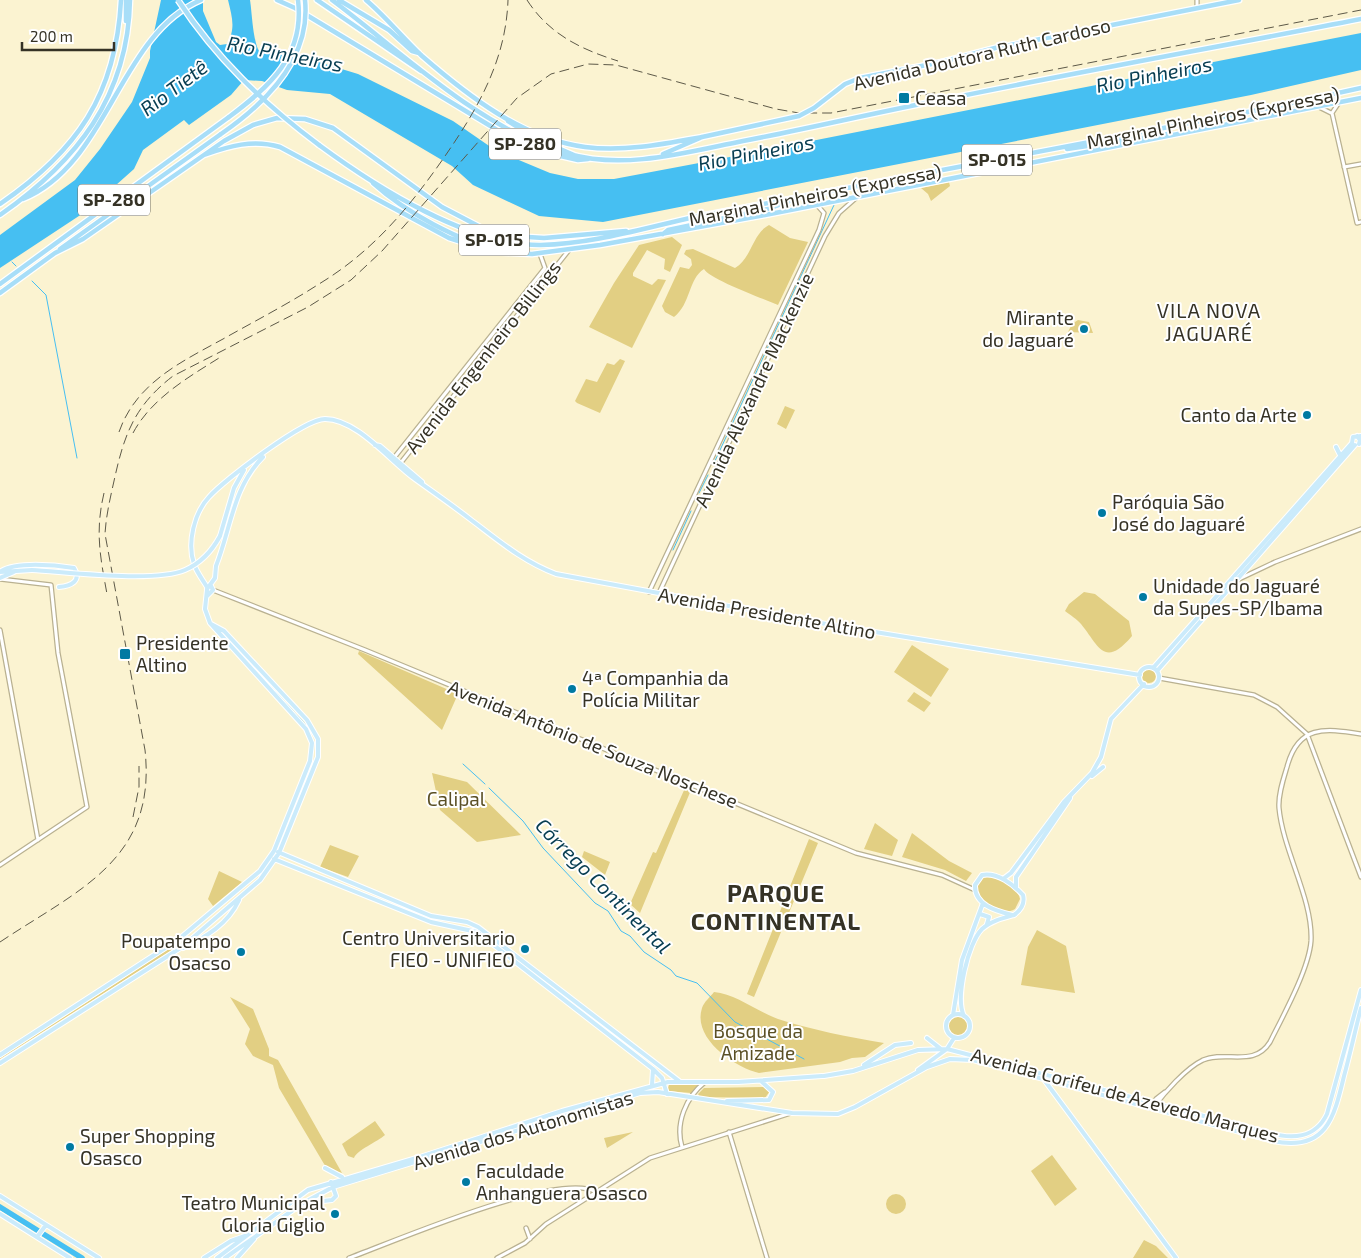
<svg xmlns="http://www.w3.org/2000/svg" width="1361" height="1258" font-family="'Exo 2',sans-serif">
	<rect width="100%" height="100%" fill="#fbf3d1"/>
	<path fill="#e2cf83" d="M 949,182 L 950,186 L 931,201 L 928,194 L 921,188 Z
		M 769,225 L 790,238 L 808,242 L 778,305 C 764,299 709,279 704,269 C 688,279 691,304 674,317 L 665,312 L 662,306 L 680,267 L 689,269 L 692,265 L 691,259 L 684,254 L 686,250 L 693,249 L 735,268 C 752,258 752,234 769,225 Z
		M 672,237 L 682,245 L 670,272 L 664,269 L 665,259 L 647,250 L 633,273 L 633,276 L 652,285 L 658,279 L 666,280 L 632,348 L 589,327 L 614,283 L 639,245 Z
		M 1078,320 L 1089,322 L 1093,333 L 1068,332 L 1072,324 Z
		M 620,359 L 625,361 L 600,413 L 577,403 L 575,401 L 586,379 L 597,382 L 607,363 L 614,365 Z
		M 785,406 L 795,410 L 786,429 L 777,424 Z
		M 1084,592 L 1095,594 L 1129,621 L 1132,636 C 1104,669 1099,646 1081,624 C 1077,619 1070,615 1065,611 L 1069,604 Z
		M 912,645 L 949,669 L 931,697 L 894,672 Z
		M 359,651 L 458,694 L 442,730 L 358,654 Z
		M1142 676a7 7 0 1 1 14 0a7 7 0 1 1-14 0Z
		M 914,692 L 931,703 L 924,712 L 907,701 Z
		M 432,773 L 467,782 L 521,835 L 477,842 L 440,810 Z
		M 685,788 L 691,790 L 640,913 L 630,904 L 653,852 L 656,853 Z
		M 875,823 L 898,840 L 892,856 L 864,849 Z
		M 912,833 L 949,861 L 972,873 L 966,881 L 945,870 L 902,857 Z
		M 809,839 L 818,843 L 754,997 L 747,994 Z
		M 330,845 L 359,856 L 348,877 L 320,867 Z
		M 584,851 L 610,862 L 605,875 L 582,857 Z
		M 219,871 L 242,882 L 213,906 L 208,899 Z
		M 988,877 C 1001,879 1017,885 1020,899 L 1015,909 C 999,918 980,902 976,886 L 981,878 Z
		M 1037,930 L 1066,946 L 1075,993 L 1021,985 L 1028,947 Z
		M 173,946 L 175,948 L 0,1059 L 0,1058 Z
		M 714,992 C 736,994 756,1011 778,1019 C 812,1030 849,1037 884,1043 L 865,1057 L 852,1058 L 840,1062 L 759,1073 C 734,1067 692,1038 702,1008 C 704,1002 710,997 714,992 Z
		M 230,997 L 253,1009 L 269,1049 L 269,1056 L 278,1060 L 342,1173 L 327,1169 L 279,1088 L 273,1065 L 253,1056 L 245,1044 L 250,1029 Z
		M948 1026a10 10 0 1 1 20 0a10 10 0 1 1-20 0Z
		M 699,1083 L 691,1093 L 667,1091 L 669,1085 Z
		M 766,1087 L 770,1091 L 765,1098 L 700,1097 L 698,1094 L 704,1088 Z
		M 375,1121 L 385,1135 C 377,1142 357,1150 354,1158 L 348,1156 L 342,1144 Z
		M 633,1132 L 607,1148 L 604,1138 Z
		M 1052,1155 L 1077,1189 L 1055,1206 L 1031,1171 Z
		M886 1204a10 10 0 1 1 20 0a10 10 0 1 1-20 0Z
		M 1144,1240 L 1156,1246 L 1168,1258 L 1133,1258 Z"/>
	<path fill="#46bff2" d="M 161,0 L 203,0 L 203,11 L 216,42 L 220,45 L 227,44 C 236,28 232,17 228,0 L 250,0 C 252,11 253,47 261,53 L 286,52 L 358,74 L 453,121 L 495,150 L 550,173 L 578,179 L 614,179 L 699,163 L 1361,33 L 1361,70 L 1251,95 L 603,222 L 539,216 L 473,185 L 452,166 L 330,94 L 287,90 L 262,81 L 244,80 L 231,95 L 189,125 L 184,120 L 143,150 L 134,169 L 88,210 L 0,268 L 0,235 L 75,180 L 100,149 L 132,102 L 150,58 L 150,51 Z"/>
	<g fill="none" stroke-linecap="round" stroke-linejoin="round">
		<path stroke="#46bff2" stroke-width="1" d="M 12,262 L 16,266
			M 32,281 L 46,295 L 77,458
			M 714,463 L 834,205
			M 699,493 L 708,475
			M 673,550 L 691,511
			M 221,632 L 306,725
			M 463,764 L 485,784
			M 489,788 L 523,821 L 543,848 L 595,903 L 608,911 L 621,931 L 630,936 L 644,952 L 671,970 L 676,976 L 697,983 L 735,1022 L 804,1059"/>
		<path stroke="#46bff2" stroke-width="5.5" d="M 0,1207 L 82,1258"/>
		<defs>
			<path id="minor" d="M 1197,0 L 1197,8
				M 1338,104 L 1332,113 L 1357,223 L 1361,222
				M 1319,107 L 1331,113
				M 1344,167 L 1361,164
				M 393,459 L 545,268 L 540,254
				M 399,465 L 569,250
				M 0,579 L 51,585 L 58,653 L 87,807 L 0,865
				M 1237,580 L 1275,562 L 1361,529
				M 213,590 L 365,650 L 856,853 L 942,875 L 975,890
				M 649,592 L 819,230 L 824,213 L 817,205
				M 659,593 L 825,236 L 839,213 L 856,198
				M 0,630 L 38,840
				M 1159,678 L 1254,695 L 1277,707 L 1307,734 L 1361,877
				M 1151,1108 L 1156,1099 L 1165,1092
				M 1153,1108 C 1164,1093 1186,1068 1203,1060 C 1226,1050 1254,1068 1270,1042 C 1283,1016 1309,969 1311,941 C 1313,899 1283,851 1279,808 C 1278,795 1283,780 1287,767 C 1298,725 1324,728 1361,734
				M 729,1132 L 767,1258
				M 682,1147 C 675,1123 686,1097 705,1082
				M 526,1228 L 530,1239
				M 349,1258 C 393,1242 559,1170 596,1192
				M 497,1258 L 525,1243 L 546,1224 L 650,1158 L 791,1113"/>
			<path id="major" d="M 1357,436 L 1360,440 L 1359,444
				M 1352,443 L 1353,437 L 1361,436
				M 375,445 L 380,446 L 422,482
				M 1336,447 L 1340,455
				M 220,536 L 234,488 L 244,470
				M 0,572 C 14,561 56,565 74,568 C 82,581 71,586 59,587
				M 0,572 L 32,570
				M 0,578 L 14,572
				M 207,587 C 203,580 197,573 194,564 C 187,543 194,513 209,497 C 224,480 304,419 325,419 C 357,419 390,461 415,479 C 433,492 452,505 470,519 C 498,540 522,561 556,574 L 826,624 L 1140,675
				M 207,589 L 215,578 L 216,566 C 231,528 233,487 263,457
				M 207,596 L 213,590 L 211,586
				M1139 677a10 10 0 1 1 20 0a10 10 0 1 1-20 0Z
				M 1153,668 L 1352,443
				M 1157,671 L 1355,445
				M 1092,776 L 1103,767
				M 278,852 L 431,916 L 467,922 L 478,927 L 679,1081
				M 274,859 L 431,922 L 477,932 L 653,1069 L 662,1078 L 667,1094
				M 1003,879 L 1011,873 L 1064,802 L 1092,773 L 1101,757 L 1111,719 L 1144,684
				M 1016,888 L 1016,877 L 1070,798
				M 980,914 L 989,917 L 987,924
				M 183,948 C 206,937 228,924 239,900
				M946 1026a12 12 0 1 1 24 0a12 12 0 1 1-24 0Z
				M 953,1015 L 962,960 L 983,903
				M 964,1016 C 955,998 968,943 982,929 C 991,921 1003,918 1014,915 C 1021,910 1025,903 1023,895 C 1013,884 997,872 982,875 L 975,885 C 974,905 996,911 1012,915
				M 927,1038 L 941,1049
				M 0,1055 L 179,939 L 260,871 L 274,851 L 310,761 L 312,743 L 306,729 L 210,623 L 205,609 L 207,590
				M 0,1063 L 182,947 L 260,880 L 279,853 L 318,757 L 318,739 L 307,720 L 224,631 L 211,624
				M 864,1065 L 895,1045 L 911,1043
				M 918,1070 L 947,1049 L 954,1038
				M 824,1076 L 853,1071 L 918,1050 L 947,1049 L 1269,1133 C 1292,1139 1315,1139 1327,1114 L 1361,990
				M 1045,1081 L 1176,1258
				M 652,1085 L 653,1070
				M 727,1101 L 769,1100 L 773,1092 L 762,1082
				M 325,1168 L 342,1177
				M 0,1196 L 99,1258
				M 305,1203 L 332,1200 L 336,1196 L 331,1182
				M 0,1214 L 70,1258
				M 37,1237 L 46,1225
				M 204,1258 L 231,1241 L 245,1236
				M 217,1258 L 308,1190 L 420,1157 L 562,1111 L 668,1082 L 738,1082 L 822,1076
				M 225,1258 L 303,1203 L 333,1187 L 640,1093 L 658,1092 L 792,1113 L 838,1114 L 855,1107 L 927,1067 L 950,1059 L 973,1060 L 1273,1141 C 1326,1152 1334,1118 1344,1076 C 1350,1054 1355,1031 1361,1008
				M 237,1258 L 254,1239"/>
			<path id="highway" d="M 277,0 L 295,8 L 507,136 L 552,154 L 578,160 L 588,159
				M 317,0 L 421,71
				M 332,0 C 403,53 482,131 569,154 C 625,170 687,152 743,141 C 811,128 878,112 946,99 C 1084,71 1223,46 1361,19
				M 339,0 L 389,30 L 412,51 L 419,53
				M 366,0 C 386,17 403,38 422,56 C 468,96 523,139 585,147 C 624,152 664,144 702,137
				M 126,21 L 126,0
				M 942,62 L 995,48 L 1239,0
				M 508,121 L 537,139 L 574,155
				M 319,145 C 376,187 469,246 541,245 C 593,244 644,228 695,217 L 1274,107 L 1361,88
				M 1067,149 L 1168,134
				M 663,154 L 700,138
				M 204,155 C 229,146 253,139 280,147 L 449,238 L 493,252 L 532,254 L 600,245 L 765,215 L 1361,98
				M 373,183 C 405,212 460,242 502,251
				M 23,199 C 109,164 118,35 201,0
				M 0,204 C 77,151 116,95 121,0
				M 0,215 C 76,162 128,97 130,0
				M 663,234 L 668,230 L 768,209 L 790,201
				M 60,249 L 221,134
				M 0,284 L 229,117
				M 0,293 L 55,253 L 83,239 L 224,141 L 253,125 L 277,118 L 305,119 L 333,128 L 442,207 L 486,230 L 512,236 L 544,238 L 626,231"/>
		</defs>
		<use href="#minor" stroke="#b9b191" stroke-width="5.5"/>
		<use href="#major" stroke="#fff" stroke-width="6"/>
		<use href="#highway" stroke="#fff" stroke-width="7"/>
		<use href="#minor" stroke="#fff" stroke-width="3"/>
		<use href="#major" stroke="#cbebfb" stroke-width="4"/>
		<use href="#highway" stroke="#a8def8" stroke-width="4.5"/>
		<path stroke="#5d5948" stroke-width="1" stroke-dasharray="10 5" stroke-linecap="butt" d="M 527,0 C 549,34 580,49 618,61
			M 119,432 C 136,383 181,362 223,339 C 255,321 288,304 319,284 C 372,252 408,209 443,159 C 477,110 506,61 508,0
			M 133,433 C 151,399 187,378 219,358
			M 104,493 C 95,531 100,556 107,594
			M 133,817 L 139,787 L 139,766
			M 0,942 C 78,890 157,860 145,750 L 105,534 C 106,516 110,499 114,481 C 124,435 134,406 173,376 L 308,307 L 351,280 L 382,251 L 517,98 L 551,74 L 588,64 L 616,65 L 776,109 L 799,113 L 831,113 L 1361,10"/>
		<defs>
			<path id="major-bridge" d="M 32,570 C 68,572 154,583 185,570 C 201,563 212,551 220,536"/>
			<path id="highway-bridge" d="M 178,0 C 216,58 263,103 319,145
				M 229,117 C 269,87 305,56 298,0
				M 221,134 C 266,103 311,59 305,0
				M 702,137 L 799,116 L 814,108 L 845,84 L 860,78 L 942,62"/>
		</defs>
		<use href="#major-bridge" stroke="#fff" stroke-width="6" stroke-linecap="butt"/>
		<use href="#highway-bridge" stroke="#fff" stroke-width="7" stroke-linecap="butt"/>
		<use href="#major-bridge" stroke="#cbebfb" stroke-width="4"/>
		<use href="#highway-bridge" stroke="#a8def8" stroke-width="4.5"/>
	</g>
	<g fill="#007aa2" stroke="#fff" stroke-width="2">
		<rect x="898" y="92" width="12" height="12" rx="2.5"/>
		<circle cx="1084" cy="329" r="5"/>
		<circle cx="1307" cy="415" r="5"/>
		<circle cx="1102" cy="513" r="5"/>
		<circle cx="1143" cy="597" r="5"/>
		<rect x="119" y="648" width="12" height="12" rx="2.5"/>
		<circle cx="572" cy="689" r="5"/>
		<circle cx="525" cy="949" r="5"/>
		<circle cx="241" cy="952" r="5"/>
		<circle cx="70" cy="1147" r="5"/>
		<circle cx="466" cy="1182" r="5"/>
		<circle cx="335" cy="1214" r="5"/>
	</g>
	<g text-anchor="middle" stroke-width="4" stroke-linejoin="round" paint-order="stroke">
		<g fill="#fff" stroke="#727066" stroke-width="1">
			<rect x="489" y="128.5" width="72" height="31" rx="4"/>
			<rect x="962" y="144.5" width="70" height="31" rx="4"/>
			<rect x="78" y="184.5" width="72" height="31" rx="4"/>
			<rect x="459" y="224.5" width="70" height="31" rx="4"/>
		</g>
		<g font-size="18" font-weight="bold" fill="#353225">
			<text x="525" y="150">SP-280</text>
			<text x="997" y="166">SP-015</text>
			<text x="114" y="206">SP-280</text>
			<text x="494" y="246">SP-015</text>
		</g>
		<g font-size="19" fill="#353225" stroke="#fff">
			<text transform="translate(982 54) rotate(-13)" y="7">Avenida Doutora Ruth Cardoso</text>
			<text transform="translate(1213 118) rotate(-11)" y="7">Marginal Pinheiros (Expressa)</text>
			<text transform="translate(815 195) rotate(-11)" y="7">Marginal Pinheiros (Expressa)</text>
			<text transform="translate(483 357) rotate(-52)" y="7">Avenida Engenheiro Billings</text>
			<text transform="translate(754 390) rotate(-65)" y="7">Avenida Alexandre Mackenzie</text>
			<text transform="translate(767 613) rotate(10)" y="7">Avenida Presidente Altino</text>
			<text transform="translate(593 744) rotate(22)" y="7">Avenida Antônio de Souza Noschese</text>
			<text transform="translate(1125 1095) rotate(15)" y="7">Avenida Corifeu de Azevedo Marques</text>
			<text transform="translate(523 1130) rotate(-17)" y="7">Avenida dos Autonomistas</text>
		</g>
		<g font-size="19" fill="#353225" stroke="#fff" text-anchor="start">
			<text x="915" y="105">Ceasa</text>
			<text x="1074" y="325" text-anchor="end">Mirante<tspan x="1074" dy="22">do Jaguaré</tspan></text>
			<text x="1297" y="422" text-anchor="end">Canto da Arte</text>
			<text x="1112" y="509">Paróquia São<tspan x="1112" dy="22">José do Jaguaré</tspan></text>
			<text x="1153" y="593">Unidade do Jaguaré<tspan x="1153" dy="22">da Supes-SP/Ibama</tspan></text>
			<text x="136" y="650">Presidente<tspan x="136" dy="22">Altino</tspan></text>
			<text x="582" y="685">4ª Companhia da<tspan x="582" dy="22">Polícia Militar</tspan></text>
			<text x="515" y="945" text-anchor="end">Centro Universitario<tspan x="515" dy="22">FIEO - UNIFIEO</tspan></text>
			<text x="231" y="948" text-anchor="end">Poupatempo<tspan x="231" dy="22">Osacso</tspan></text>
			<text x="80" y="1143">Super Shopping<tspan x="80" dy="22">Osasco</tspan></text>
			<text x="476" y="1178">Faculdade<tspan x="476" dy="22">Anhanguera Osasco</tspan></text>
			<text x="325" y="1210" text-anchor="end">Teatro Municipal<tspan x="325" dy="22">Gloria Giglio</tspan></text>
		</g>
		<g font-size="19" fill="#5b5025" stroke="#fff">
			<text x="456" y="806">Calipal</text>
			<text x="758" y="1038">Bosque da<tspan x="758" dy="22">Amizade</tspan></text>
		</g>
		<g font-size="20" font-style="italic" fill="#073d51" stroke="#fff">
			<text transform="translate(285 54) rotate(11)" y="7">Rio Pinheiros</text>
			<text transform="translate(1154 75) rotate(-11)" y="7">Rio Pinheiros</text>
			<text transform="translate(174 88) rotate(-37)" y="7">Rio Tietê</text>
			<text transform="translate(756 153) rotate(-11)" y="7">Rio Pinheiros</text>
			<text transform="translate(603 886) rotate(45)" y="7">Córrego Continental</text>
		</g>
		<g font-size="20" letter-spacing="1" fill="#353225" stroke="#fff">
			<text x="1209" y="318">VILA NOVA<tspan x="1209" dy="23">JAGUARÉ</tspan></text>
		</g>
		<g font-size="24" font-weight="bold" letter-spacing="1" fill="#353225" stroke="#fff">
			<text x="776" y="902">PARQUE<tspan x="776" dy="28">CONTINENTAL</tspan></text>
		</g>
	</g>
	<path d="M22 42v8h92v-8" fill="none" stroke="#353225" stroke-width="2.5"/>
	<text x="30" y="42" font-size="15" fill="#353225" stroke="#ffffff" stroke-width="4" paint-order="stroke">200 m</text>
</svg>
